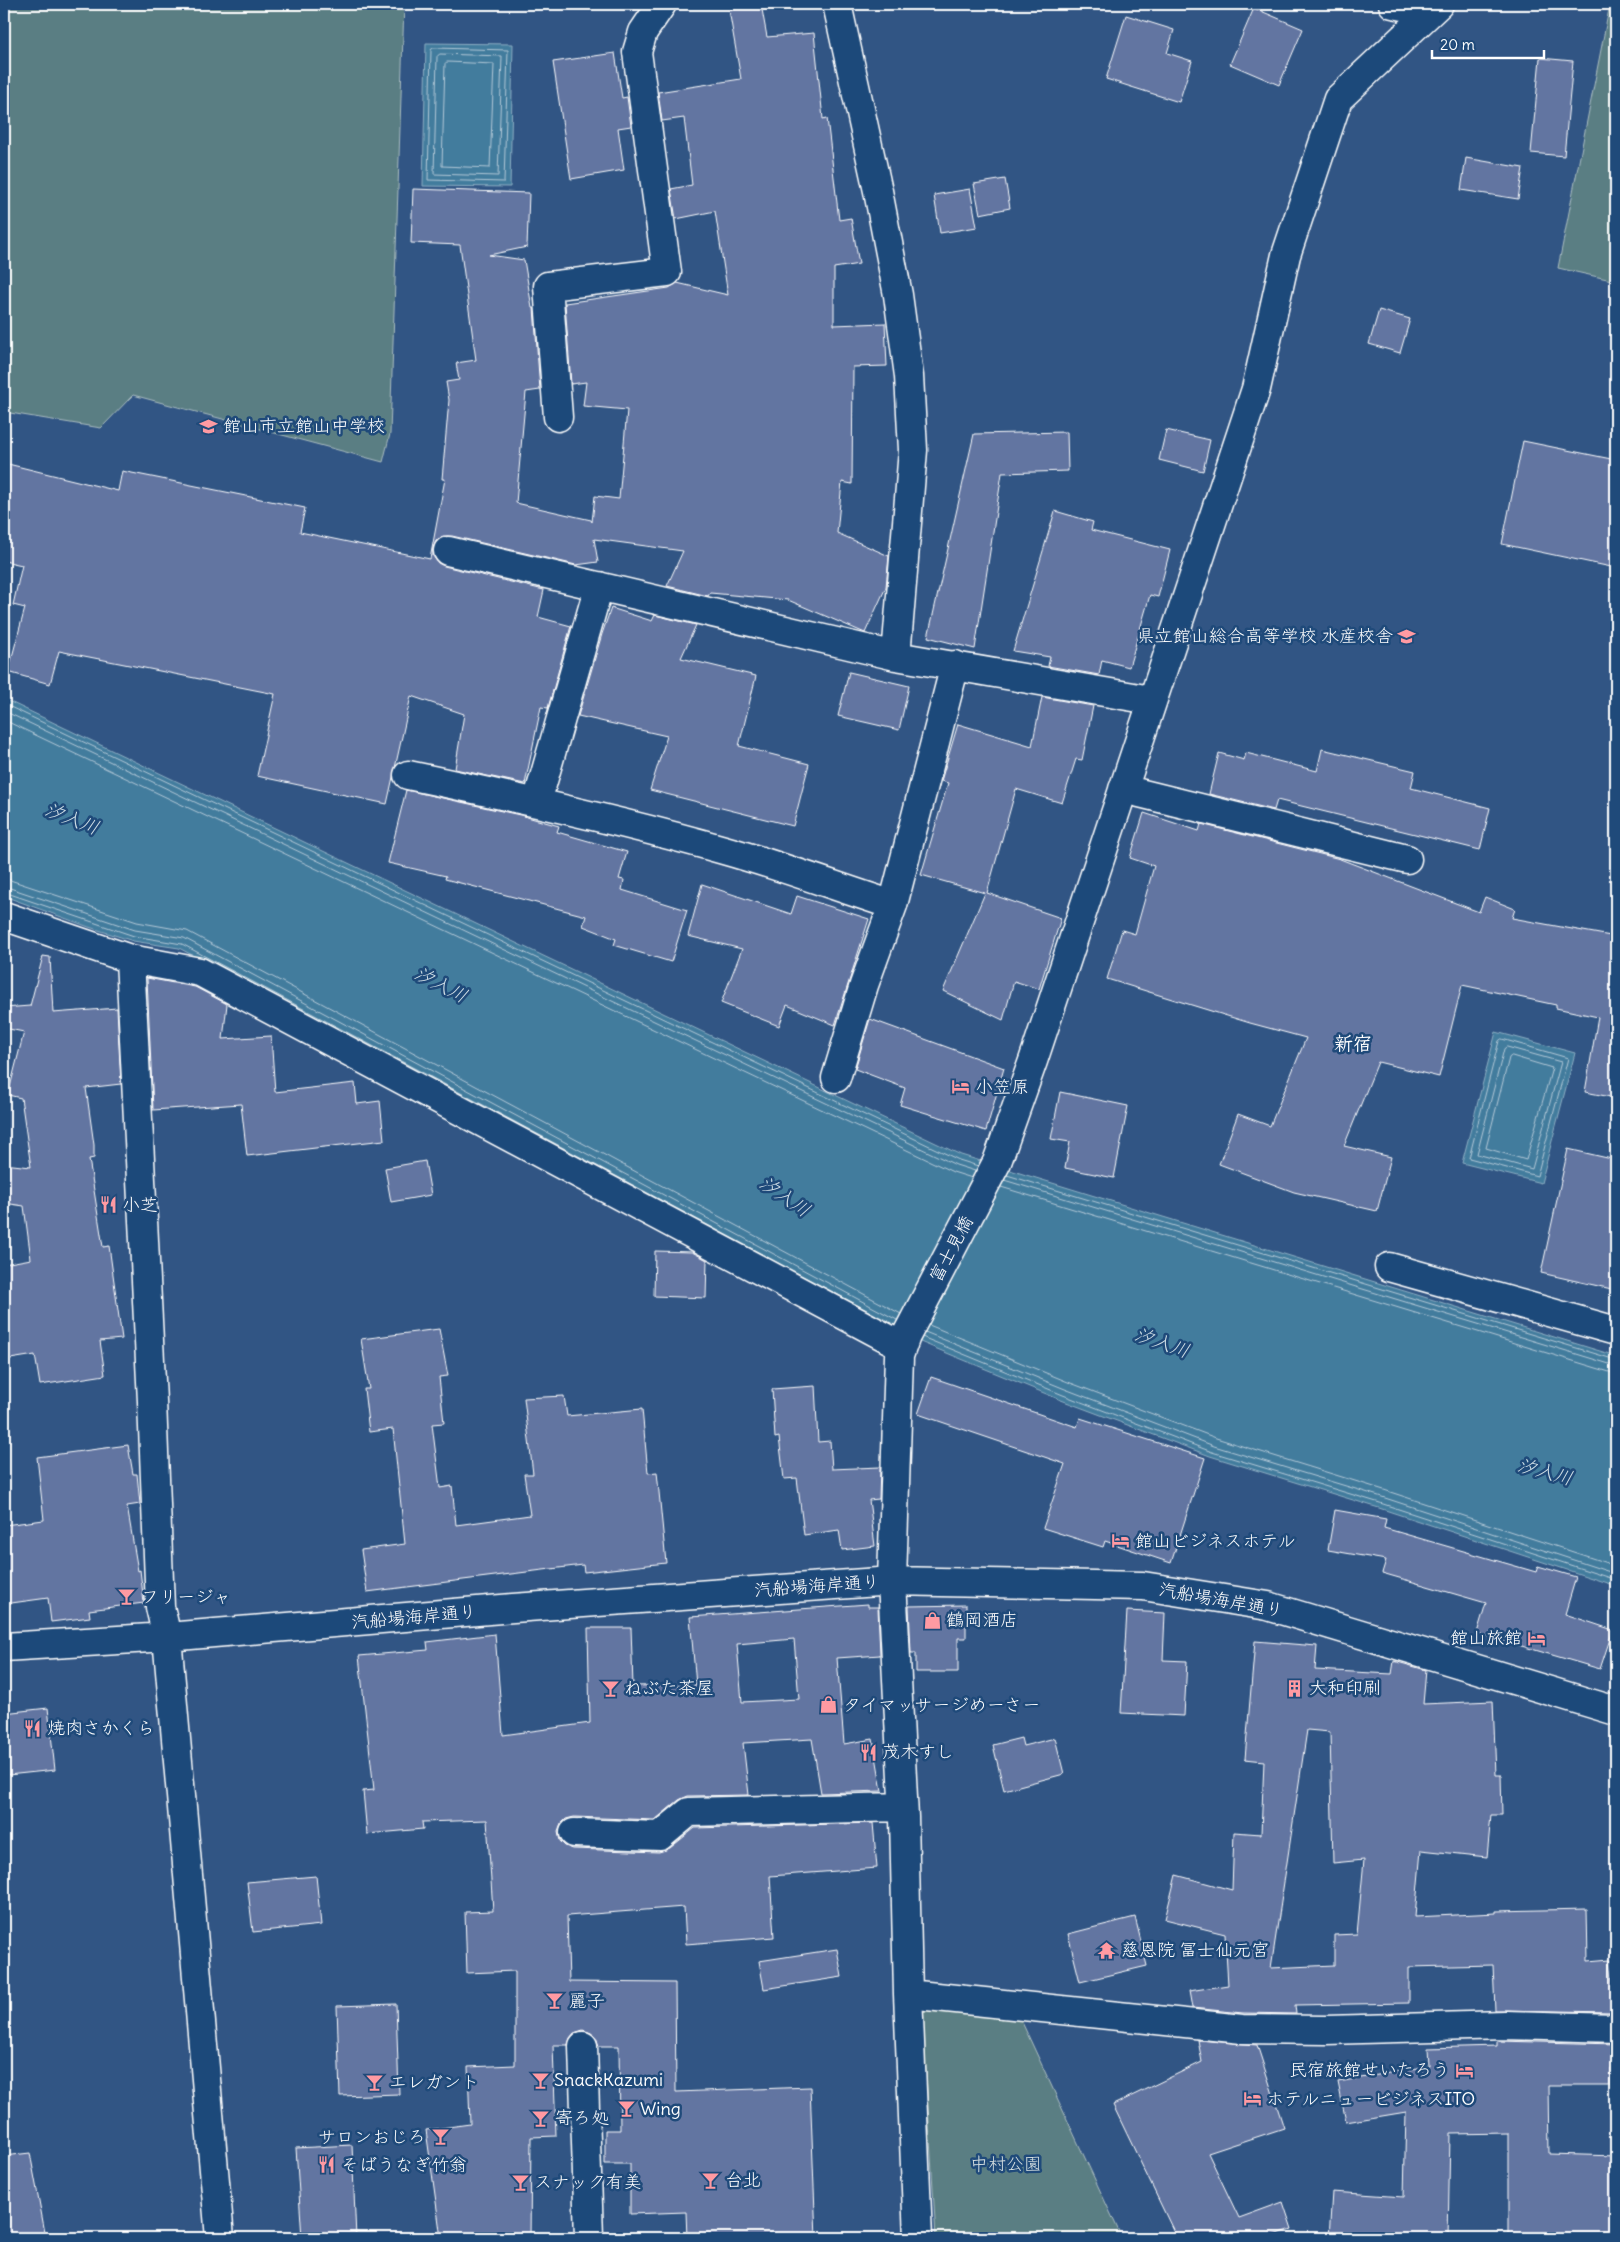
<svg xmlns="http://www.w3.org/2000/svg" width="1620" height="2242" font-family="Delius,'Klee One',sans-serif">
	<rect width="100%" height="100%" fill="#315584"/>
	<filter id="ink" filterUnits="userSpaceOnUse"><feTurbulence type="fractalNoise" baseFrequency=".02" numOctaves="2"/><feDisplacementMap in="SourceGraphic" scale="10" xChannelSelector="R" yChannelSelector="G"/><feConvolveMatrix kernelMatrix="1 2 1 2 8 2 1 2 1" color-interpolation-filters="sRGB"/></filter>
	<g filter="url(#ink)">
		<path fill="#5a7e83" stroke="#acbec1" d="M 4,4 L 404,4 L 390,434 L 383,462 L 133,395 L 101,428 L 4,412 Z
			M 1610,4 L 1616,4 L 1616,281 L 1558,268 Z
			M 922,2007 L 1021,2020 L 1122,2238 L 936,2238 Z"/>
		<path fill="#437b9d" stroke="#8eb0c4" d="M 426,43 L 513,44 L 510,187 L 423,186 Z
			M 4,699 L 961,1155 L 1616,1356 L 1616,1586 L 1379,1508 L 1210,1456 L 1061,1400 L 891,1330 L 179,948 L 133,941 L 89,927 L 4,896 Z
			M 1496,1032 L 1575,1053 L 1541,1183 L 1462,1163 Z"/>
		<g fill="none" stroke-linecap="round" stroke-linejoin="round">
			<path stroke="#b4cad8" stroke-width="1" d="M 434,48 L 508,50 L 504,182 L 428,180 L 431,50 Z
				M 440,54 L 502,56 L 498,176 L 434,174 L 437,57 Z
				M 447,62 L 494,64 L 490,168 L 442,166 L 445,64 Z
				M 4,704 L 959,1160 L 978,1166
				M 4,711 L 956,1165 L 975,1171
				M 4,720 L 953,1172 L 972,1178
				M 4,878 L 137,922 L 187,931 L 901,1314
				M 4,886 L 135,930 L 184,938 L 897,1320
				M 4,892 L 134,936 L 182,944 L 876,1315
				M 1502,1039 L 1568,1058 L 1537,1176 L 1469,1158 L 1499,1041 Z
				M 1507,1047 L 1561,1062 L 1532,1169 L 1477,1154 L 1504,1049 Z
				M 1512,1056 L 1552,1068 L 1526,1160 L 1486,1148 L 1509,1058 Z
				M 1007,1175 L 1616,1360
				M 1004,1180 L 1616,1366
				M 1001,1187 L 1616,1374
				M 929,1325 L 1068,1382 L 1216,1438 L 1384,1490 L 1616,1566
				M 925,1332 L 1065,1389 L 1214,1446 L 1382,1497 L 1616,1574
				M 922,1337 L 1063,1395 L 1212,1452 L 1380,1503 L 1616,1580"/>
		</g>
		<path fill="#6274a1" stroke="#fff" fill-rule="evenodd" d="M 761,4 L 767,37 L 814,33 L 823,119 L 827,118 L 839,220 L 851,218 L 859,264 L 834,268 L 834,325 L 885,323 L 887,366 L 853,367 L 852,484 L 842,482 L 837,533 L 889,556 L 886,587 L 865,633 L 788,600 L 710,593 L 708,596 L 667,586 L 683,551 L 594,539 L 598,562 L 576,565 L 452,536 L 443,536 L 436,541 L 433,548 L 433,556 L 438,563 L 444,566 L 544,590 L 538,617 L 571,626 L 548,708 L 541,707 L 525,784 L 455,769 L 464,714 L 411,696 L 387,804 L 257,776 L 275,694 L 59,651 L 50,684 L 8,672 L 25,608 L 13,605 L 22,565 L 4,561 L 4,463 L 118,491 L 122,471 L 305,508 L 300,532 L 430,559 L 445,479 L 442,479 L 449,400 L 446,382 L 459,380 L 456,363 L 476,360 L 460,245 L 411,243 L 413,189 L 529,193 L 527,247 L 489,255 L 524,260 L 532,308 L 534,308 L 540,390 L 526,392 L 516,503 L 591,520 L 592,522 L 595,496 L 619,499 L 627,410 L 583,406 L 586,382 L 571,384 L 565,303 L 669,288 L 677,283 L 728,295 L 715,211 L 676,219 L 671,189 L 692,185 L 684,118 L 662,121 L 658,92 L 741,79 L 729,10 Z
			M 1254,8 L 1303,29 L 1279,85 L 1230,64 Z
			M 1126,15 L 1174,30 L 1167,53 L 1192,61 L 1179,102 L 1106,79 Z
			M 615,53 L 622,98 L 627,97 L 631,126 L 618,128 L 624,170 L 571,179 L 553,62 Z
			M 1540,58 L 1573,61 L 1564,156 L 1531,153 Z
			M 1466,158 L 1523,168 L 1518,199 L 1461,190 Z
			M 1005,179 L 1010,208 L 980,214 L 974,184 Z
			M 970,189 L 977,227 L 940,233 L 934,195 Z
			M 1379,310 L 1410,319 L 1400,353 L 1369,344 Z
			M 1166,430 L 1210,440 L 1203,471 L 1159,460 Z
			M 1067,432 L 1068,471 L 1002,473 L 975,649 L 928,637 L 974,434 Z
			M 1523,441 L 1616,460 L 1616,568 L 1502,544 Z
			M 1055,511 L 1093,522 L 1091,530 L 1170,550 L 1158,597 L 1150,595 L 1129,667 L 1102,660 L 1099,675 L 1048,666 L 1050,657 L 1013,651 Z
			M 611,608 L 652,621 L 655,615 L 696,625 L 681,658 L 756,676 L 739,746 L 809,764 L 793,826 L 650,790 L 667,736 L 578,716 L 602,634 Z
			M 849,672 L 909,686 L 899,730 L 838,716 Z
			M 1042,697 L 1093,706 L 1082,760 L 1076,759 L 1062,803 L 1016,789 L 987,893 L 1061,918 L 1039,989 L 1014,981 L 1003,1020 L 943,991 L 985,893 L 921,875 L 948,783 L 941,781 L 958,724 L 1032,746 Z
			M 1322,749 L 1415,771 L 1411,788 L 1490,808 L 1480,850 L 1277,800 L 1274,810 L 1209,794 L 1219,753 L 1244,760 L 1246,753 L 1317,771 Z
			M 406,790 L 520,815 L 559,826 L 557,832 L 627,852 L 619,879 L 624,880 L 622,890 L 687,910 L 671,962 L 614,945 L 616,939 L 583,926 L 586,916 L 445,879 L 446,876 L 388,863 Z
			M 1144,813 L 1199,831 L 1201,824 L 1340,859 L 1479,912 L 1485,897 L 1515,909 L 1512,918 L 1616,937 L 1616,1098 L 1585,1092 L 1598,1017 L 1556,1008 L 1556,1005 L 1462,985 L 1439,1077 L 1378,1062 L 1344,1146 L 1391,1157 L 1377,1211 L 1294,1192 L 1219,1164 L 1238,1114 L 1270,1126 L 1306,1038 L 1250,1023 L 1107,979 L 1122,930 L 1135,934 L 1154,866 L 1130,858 Z
			M 702,884 L 791,914 L 797,896 L 869,919 L 835,1025 L 787,1005 L 779,1026 L 721,1003 L 742,949 L 688,936 Z
			M 43,956 L 50,957 L 53,1013 L 117,1008 L 121,1084 L 86,1088 L 94,1145 L 94,1158 L 89,1159 L 103,1247 L 109,1246 L 122,1339 L 100,1341 L 105,1375 L 40,1385 L 35,1355 L 4,1360 L 4,1264 L 31,1259 L 24,1206 L 4,1203 L 4,1164 L 31,1167 L 21,1098 L 8,1095 L 24,1032 L 4,1028 L 4,1008 L 30,1006 Z
			M 147,978 L 195,987 L 227,1004 L 223,1039 L 271,1036 L 275,1092 L 355,1083 L 357,1104 L 380,1101 L 384,1140 L 247,1156 L 241,1104 L 153,1110 Z
			M 870,1019 L 1004,1068 L 986,1131 L 900,1105 L 905,1088 L 855,1069 Z
			M 1060,1092 L 1128,1106 L 1114,1178 L 1065,1168 L 1070,1142 L 1051,1139 Z
			M 1568,1149 L 1616,1160 L 1616,1290 L 1541,1273 Z
			M 425,1161 L 431,1195 L 391,1202 L 385,1168 Z
			M 655,1251 L 692,1252 L 707,1260 L 706,1298 L 654,1296 Z
			M 439,1329 L 448,1376 L 439,1377 L 444,1423 L 432,1424 L 440,1488 L 452,1486 L 456,1525 L 530,1515 L 524,1474 L 533,1474 L 524,1398 L 564,1396 L 567,1416 L 642,1409 L 648,1473 L 657,1472 L 666,1563 L 584,1572 L 583,1565 L 367,1592 L 361,1550 L 405,1544 L 393,1429 L 369,1432 L 364,1389 L 369,1389 L 361,1339 Z
			M 931,1377 L 1077,1427 L 1080,1418 L 1205,1458 L 1171,1563 L 1105,1541 L 1103,1547 L 1043,1528 L 1065,1464 L 918,1414 Z
			M 815,1386 L 818,1442 L 830,1441 L 832,1469 L 880,1467 L 879,1499 L 869,1500 L 875,1546 L 842,1550 L 839,1530 L 804,1535 L 797,1478 L 784,1479 L 779,1437 L 775,1438 L 772,1389 Z
			M 128,1445 L 133,1474 L 137,1474 L 140,1504 L 127,1506 L 138,1571 L 140,1570 L 144,1603 L 89,1610 L 90,1617 L 51,1622 L 48,1598 L 4,1604 L 4,1525 L 44,1520 L 37,1457 Z
			M 1335,1510 L 1386,1519 L 1384,1528 L 1536,1572 L 1538,1566 L 1576,1577 L 1565,1614 L 1613,1630 L 1600,1669 L 1477,1633 L 1486,1603 L 1382,1573 L 1386,1560 L 1328,1550 Z
			M 868,1604 L 868,1607 L 878,1607 L 880,1655 L 837,1658 L 844,1744 L 873,1739 L 882,1791 L 821,1793 L 812,1739 L 743,1743 L 749,1795 L 688,1796 L 679,1800 L 655,1820 L 574,1817 L 566,1819 L 561,1824 L 558,1832 L 560,1841 L 565,1846 L 573,1849 L 659,1852 L 670,1848 L 695,1828 L 873,1823 L 877,1868 L 770,1876 L 774,1937 L 686,1944 L 684,1907 L 567,1916 L 569,1982 L 675,1983 L 676,2092 L 810,2087 L 816,2238 L 687,2238 L 686,2212 L 630,2214 L 630,2164 L 605,2164 L 605,2130 L 620,2130 L 619,2046 L 599,2046 L 596,2037 L 591,2033 L 583,2030 L 574,2033 L 570,2038 L 568,2045 L 553,2045 L 556,2136 L 531,2137 L 530,2238 L 441,2238 L 426,2130 L 470,2124 L 468,2067 L 515,2065 L 515,1971 L 467,1973 L 465,1912 L 493,1911 L 487,1820 L 422,1822 L 423,1829 L 367,1834 L 363,1791 L 374,1790 L 359,1656 L 428,1650 L 427,1642 L 495,1634 L 503,1735 L 590,1723 L 588,1628 L 631,1628 L 633,1686 L 696,1685 L 690,1617 ZM 794,1639 L 799,1699 L 742,1702 L 737,1644 Z
			M 966,1605 L 966,1638 L 958,1638 L 958,1672 L 916,1672 L 916,1653 L 911,1653 L 909,1606 Z
			M 1127,1611 L 1165,1613 L 1163,1660 L 1187,1661 L 1184,1716 L 1121,1713 Z
			M 1255,1641 L 1317,1646 L 1315,1670 L 1392,1674 L 1394,1661 L 1426,1670 L 1423,1704 L 1493,1701 L 1496,1775 L 1501,1775 L 1502,1815 L 1491,1815 L 1487,1857 L 1421,1850 L 1415,1917 L 1496,1913 L 1496,1911 L 1587,1909 L 1588,1961 L 1610,1959 L 1615,2012 L 1495,2010 L 1493,1965 L 1409,1967 L 1409,2003 L 1295,2005 L 1296,2014 L 1243,2013 L 1192,2008 L 1189,1991 L 1228,1985 L 1225,1934 L 1165,1919 L 1176,1875 L 1232,1890 L 1234,1832 L 1261,1834 L 1264,1761 L 1245,1759 ZM 1307,1730 L 1330,1732 L 1333,1863 L 1364,1860 L 1357,1934 L 1334,1935 L 1334,1965 L 1271,1968 Z
			M 48,1708 L 55,1770 L 8,1775 L 4,1713 Z
			M 1021,1738 L 1023,1746 L 1055,1738 L 1064,1774 L 1004,1790 L 993,1745 Z
			M 316,1876 L 321,1925 L 253,1932 L 247,1882 Z
			M 1135,1917 L 1147,1966 L 1080,1982 L 1068,1934 Z
			M 837,1949 L 842,1977 L 764,1989 L 759,1961 Z
			M 396,2004 L 399,2094 L 340,2096 L 337,2006 Z
			M 1198,2040 L 1257,2045 L 1284,2128 L 1208,2153 L 1239,2218 L 1283,2202 L 1292,2229 L 1266,2238 L 1177,2238 L 1113,2105 L 1202,2062 Z
			M 1497,2041 L 1616,2044 L 1616,2066 L 1610,2068 L 1610,2086 L 1548,2086 L 1549,2154 L 1616,2156 L 1616,2238 L 1509,2238 L 1509,2133 L 1450,2134 L 1448,2238 L 1329,2238 L 1332,2192 L 1404,2197 L 1406,2112 L 1346,2122 L 1338,2082 L 1429,2066 L 1428,2048 L 1497,2046 Z
			M 352,2145 L 356,2238 L 302,2238 L 296,2148 Z
			M 30,2153 L 46,2238 L 4,2238 L 4,2156 Z"/>
		<g fill="none" stroke-linecap="round" stroke-linejoin="round">
			<defs>
				<path id="minor" d="M 837,4 L 878,191 L 898,295 L 909,376 L 913,450 L 896,656
					M 1393,4 L 1430,11
					M 558,417 L 548,286 L 667,272 L 637,52 L 643,32 L 662,4
					M 448,551 L 896,656 L 1151,700
					M 408,775 C 514,797 619,820 724,850 C 781,866 837,887 893,905
					M 1123,789 L 1407,859
					M 537,802 L 599,586
					M 4,916 L 130,959 L 152,1401 L 160,1607 L 167,1637 L 220,2238
					M 130,959 L 200,972 L 902,1346
					M 836,1078 L 864,985 L 893,905 L 955,665
					M 1389,1267 L 1616,1331
					M 4,1647 L 167,1637 L 513,1608 L 892,1581 L 1143,1586 L 1268,1606 L 1616,1711
					M 574,1833 L 660,1836 L 689,1812 L 903,1807
					M 908,1994 L 1242,2029 L 1326,2030 L 1505,2025 L 1616,2028
					M 583,2046 L 589,2238
					M 918,2238 L 908,1994 L 904,1817 L 892,1581 L 899,1356 L 906,1336 L 997,1162 L 1033,1061 L 1256,389 L 1286,255 L 1338,99 L 1439,4"/>
			</defs>
			<use href="#minor" stroke="#fff" stroke-width="31"/>
			<use href="#minor" stroke="#1f4a7a" stroke-width="28"/>
		</g>
	</g>
	<defs>
		<symbol id="school-bare" viewBox="-9 -9 18 18"><path d="M0-5L7-2L0 1L-7-2ZM-4 1L0 2.5L4 1V4Q0 6-4 4Z" fill="#ff9aa2" stroke="#1f4a7a" stroke-width="2.5" paint-order="stroke"/></symbol>
		<symbol id="hotel-bare" viewBox="-9 -9 18 18"><path d="M-6-4.5h1.5V1H6V5H4.5V3h-9V5H-6ZM-4 0a1.8 1.8 0 1 1 3.6 0ZM.5 0V-2.5h3Q6-2.5 6 0Z" fill="#ff9aa2" stroke="#1f4a7a" stroke-width="2.5" paint-order="stroke"/></symbol>
		<symbol id="restaurant-bare" viewBox="-9 -9 18 18"><path d="M-5-6h1v4h1v-4h1v4h1v-4h1v5L-1.5 .5V6h-2V.5L-5-1ZM5-6V6H3V1.5H1.5Q1.5-4 5-6Z" fill="#ff9aa2" stroke="#1f4a7a" stroke-width="2.5" paint-order="stroke"/></symbol>
		<symbol id="bar-bare" viewBox="-9 -9 18 18"><path d="M-6-5H6L.8 .8V4.5H3.5V6h-7V4.5H-.8V.8Z" fill="#ff9aa2" stroke="#1f4a7a" stroke-width="2.5" paint-order="stroke"/></symbol>
		<symbol id="shop-bare" viewBox="-9 -9 18 18"><path d="M-5-2.5h2.3a2.7 3.5 0 0 1 5.4 0H5L5.5 6h-11ZM-1.5-2.5h3a1.5 2.3 0 0 0-3 0Z" fill="#ff9aa2" stroke="#1f4a7a" stroke-width="2.5" paint-order="stroke"/></symbol>
		<symbol id="building-bare" viewBox="-9 -9 18 18"><path d="M-4-6H4V6H1V3H-1V6H-4ZM-2.5-4.3h1.7v1.8h-1.7ZM.8-4.3h1.7v1.8H.8ZM-2.5-1h1.7V.8h-1.7ZM.8-1h1.7V.8H.8Z" fill="#ff9aa2" stroke="#1f4a7a" stroke-width="2.5" paint-order="stroke"/></symbol>
		<symbol id="temple-bare" viewBox="-9 -9 18 18"><path d="M0-6L5-2H3V0L6.5 2.5H4V6H1.5V3h-3V6H-4V2.5H-6.5L-3 0V-2H-5Z" fill="#ff9aa2" stroke="#1f4a7a" stroke-width="2.5" paint-order="stroke"/></symbol>
	</defs>
	<g fill-rule="evenodd">
		<use href="#school-bare" x="196" y="414" width="25" height="25"/>
		<use href="#school-bare" x="1394" y="624" width="25" height="25"/>
		<use href="#hotel-bare" x="948" y="1074" width="25" height="25"/>
		<use href="#restaurant-bare" x="96" y="1192" width="25" height="25"/>
		<use href="#hotel-bare" x="1108" y="1528" width="25" height="25"/>
		<use href="#bar-bare" x="114" y="1584" width="25" height="25"/>
		<use href="#shop-bare" x="920" y="1608" width="25" height="25"/>
		<use href="#hotel-bare" x="1524" y="1626" width="25" height="25"/>
		<use href="#bar-bare" x="598" y="1676" width="25" height="25"/>
		<use href="#building-bare" x="1282" y="1676" width="25" height="25"/>
		<use href="#shop-bare" x="816" y="1692" width="25" height="25"/>
		<use href="#restaurant-bare" x="20" y="1716" width="25" height="25"/>
		<use href="#restaurant-bare" x="856" y="1740" width="25" height="25"/>
		<use href="#temple-bare" x="1094" y="1938" width="25" height="25"/>
		<use href="#bar-bare" x="542" y="1988" width="25" height="25"/>
		<use href="#hotel-bare" x="1452" y="2058" width="25" height="25"/>
		<use href="#bar-bare" x="528" y="2068" width="25" height="25"/>
		<use href="#bar-bare" x="362" y="2070" width="25" height="25"/>
		<use href="#hotel-bare" x="1240" y="2086" width="25" height="25"/>
		<use href="#bar-bare" x="614" y="2096" width="25" height="25"/>
		<use href="#bar-bare" x="528" y="2106" width="25" height="25"/>
		<use href="#bar-bare" x="428" y="2124" width="25" height="25"/>
		<use href="#restaurant-bare" x="314" y="2152" width="25" height="25"/>
		<use href="#bar-bare" x="698" y="2168" width="25" height="25"/>
		<use href="#bar-bare" x="508" y="2170" width="25" height="25"/>
	</g>
	<g text-anchor="middle" stroke-width="5" stroke-linejoin="round" paint-order="stroke">
		<g font-size="18" fill="#fff" stroke="#1f4a7a" text-anchor="start">
			<text x="223" y="432">館山市立館山中学校</text>
			<text x="1393" y="642" text-anchor="end">県立館山総合高等学校 水産校舎</text>
			<text x="975" y="1093">小笠原</text>
			<text x="122" y="1211">小芝</text>
			<text x="1135" y="1547">館山ビジネスホテル</text>
			<text x="141" y="1603">フリージャ</text>
			<text x="946" y="1626">鶴岡酒店</text>
			<text x="1522" y="1644" text-anchor="end">館山旅館</text>
			<text x="624" y="1694">ねぶた茶屋</text>
			<text x="1309" y="1694">大和印刷</text>
			<text x="843" y="1711">タイマッサージめーさー</text>
			<text x="47" y="1734">焼肉さかくら</text>
			<text x="882" y="1758">茂木すし</text>
			<text x="1121" y="1956">慈恩院 冨士仙元宮</text>
			<text x="569" y="2007">麗子</text>
			<text x="1450" y="2076" text-anchor="end">民宿旅館せいたろう</text>
			<text x="554" y="2086">SnackKazumi</text>
			<text x="389" y="2088">エレガント</text>
			<text x="1266" y="2105">ホテルニュービジネスITO</text>
			<text x="640" y="2115">Wing</text>
			<text x="555" y="2124">寄ろ処</text>
			<text x="426" y="2143" text-anchor="end">サロンおじろ</text>
			<text x="341" y="2171">そばうなぎ竹翁</text>
			<text x="725" y="2186">台北</text>
			<text x="534" y="2188">スナック有美</text>
		</g>
		<g font-size="18" fill="#fff" stroke="#1f4a7a">
			<text transform="translate(951 1249) rotate(-62)" y="6">富士見橋</text>
			<text transform="translate(817 1586) rotate(-4)" y="6">汽船場海岸通り</text>
			<text transform="translate(1221 1600) rotate(10)" y="6">汽船場海岸通り</text>
			<text transform="translate(414 1617) rotate(-5)" y="6">汽船場海岸通り</text>
		</g>
		<g font-size="18" fill="#d6dfe0" stroke="#1f4a7a">
			<text x="1006" y="2170">中村公園</text>
		</g>
		<g font-size="19" font-style="italic" fill="#d0dee6" stroke="#1f4a7a">
			<text transform="translate(72 818) rotate(21)" y="7">汐入川</text>
			<text transform="translate(441 984) rotate(27)" y="7">汐入川</text>
			<text transform="translate(785 1196) rotate(34)" y="7">汐入川</text>
			<text transform="translate(1162 1342) rotate(19)" y="7">汐入川</text>
			<text transform="translate(1545 1471) rotate(15)" y="7">汐入川</text>
		</g>
		<g font-size="19" font-weight="bold" fill="#fff" stroke="#1f4a7a">
			<text x="1353" y="1050">新宿</text>
		</g>
	</g>
	<rect width="1620" height="2242" fill="none" stroke="#1f4a7a" stroke-width="20"/>
	<rect x="10" y="10" width="1600" height="2222" fill="none" stroke="#fff" stroke-width="2" filter="url(#ink)"/>
	<path d="M1432 50v8h112v-8" fill="none" stroke="#ffffff" stroke-width="2.5"/>
	<text x="1440" y="50" font-size="15" fill="#ffffff" stroke="#1f4a7a" stroke-width="4" paint-order="stroke">20 m</text>
</svg>
